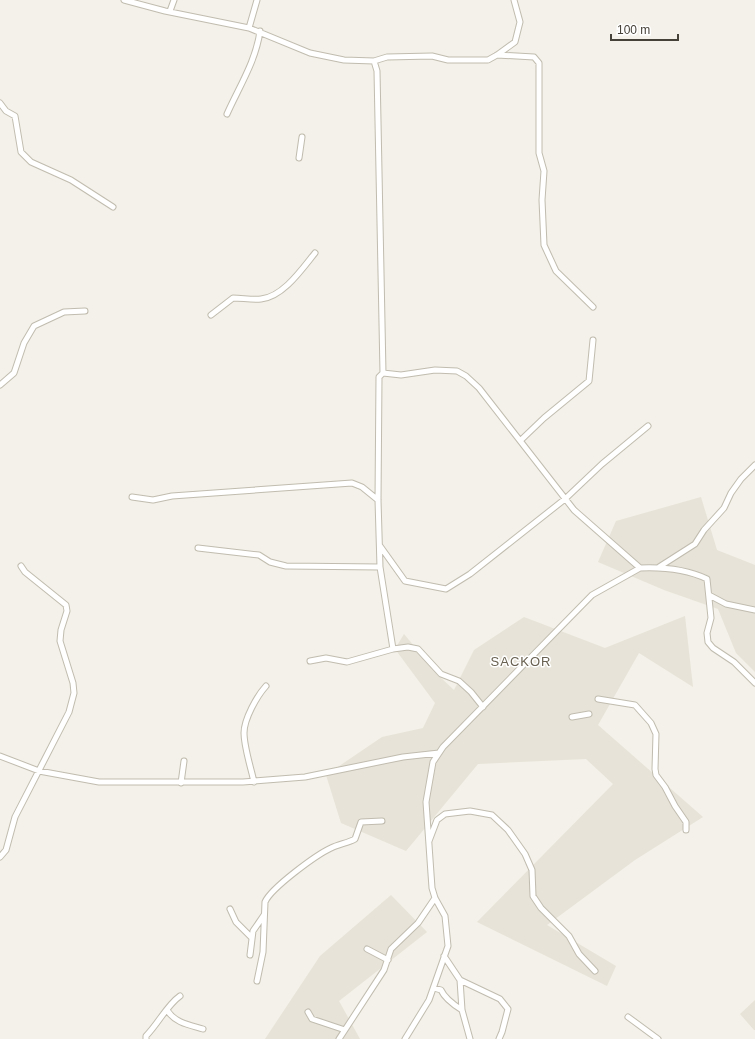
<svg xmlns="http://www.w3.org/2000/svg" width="755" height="1039" font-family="Helvetica,sans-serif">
	<rect width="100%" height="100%" fill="#f3f1e9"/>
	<path fill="#e7e3d8" d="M 701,497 L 717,550 L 755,565 L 755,672 L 736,653 L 718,609 L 664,590 L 598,562 L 616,521 Z
		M 685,616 L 693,687 L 639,653 L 598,725 L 703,817 L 635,860 L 547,925 L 616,966 L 607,986 L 477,922 L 613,784 L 586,759 L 478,764 L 406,851 L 341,823 L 326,775 L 382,737 L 423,728 L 435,703 L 395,649 L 404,634 L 439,676 L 454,690 L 474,650 L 524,617 L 605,648 Z
		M 391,895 L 427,932 L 339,1001 L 360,1039 L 265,1039 L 320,956 Z
		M 755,1000 L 755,1030 L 754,1030 L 740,1014 Z"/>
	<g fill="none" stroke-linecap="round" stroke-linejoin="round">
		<defs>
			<path id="minor" d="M 124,0 L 165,11 L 249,28 L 310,53 L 344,60 L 374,61 L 387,57 L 432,56 L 448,60 L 488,60 L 497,55 L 515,42 L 520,22 L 514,0
				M 170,11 L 174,0
				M 249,28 L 257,0
				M 497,55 L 534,57 L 539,63 L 539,153 L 544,171 L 542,200 L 544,245 L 556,271 L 593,307
				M 374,61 L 377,71 L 383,373 L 401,375 L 435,370 L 457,371 L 466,376 L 479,388 L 574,510 L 640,568 C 664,567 686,569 707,579 L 711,618 L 707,633 L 708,642 L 713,648 L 734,662 L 755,683
				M 0,103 L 6,111 L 15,116 L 21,152 L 31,162 L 71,180 L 113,207
				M 227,114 C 239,87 256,61 260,31
				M 299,158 L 302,137
				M 211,315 L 233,298 C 242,298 252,300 261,299 C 283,297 302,269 315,253
				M 383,373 L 379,377 L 378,500 L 380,567 L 393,649 L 408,647 L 418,649 L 441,674 L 459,681 L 471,692 L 483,707
				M 0,385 L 14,373 L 24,343 L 34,326 L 64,312 L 85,311
				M 521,440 L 544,418 L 589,381 L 593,340
				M 132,497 L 153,500 L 172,496 L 352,483 L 362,487 L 378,500
				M 380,546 L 405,581 L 446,589 L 470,574 L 565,499 L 602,464 L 648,426
				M 198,548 L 259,555 L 270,562 L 286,566 L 380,567
				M 659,567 L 695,544 L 704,530 L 724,508 L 731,493 L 741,479 L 755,465
				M 709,595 L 726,604 L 755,610
				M 310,661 L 326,658 L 347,662 L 393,649
				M 598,699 L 635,705 L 651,723 L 656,734 L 655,769 L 656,775 L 665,787 L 675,806 L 686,822 L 686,830
				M 572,717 L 589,714
				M 0,756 L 39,771 L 99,782 L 243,782 L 305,777 L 403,757 L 439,753
				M 254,782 C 251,768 244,747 244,733 C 244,719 257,696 266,686
				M 181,783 L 184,761
				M 429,841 L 437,820 L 445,814 L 470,811 L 492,815 L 508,830 L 525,854 L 532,870 L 533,896 L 541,908 L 569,936 L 579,954 L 595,971
				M 0,857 L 6,850 L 15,817 L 69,712 L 74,693 L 73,683 L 60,641 L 61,630 L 67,611 L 66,605 L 25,572 L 21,566
				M 230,909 L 236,922 L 251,937
				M 367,949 L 388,960
				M 250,955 L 253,931 L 264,915
				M 444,956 L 460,980 L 500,999 L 508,1009 L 502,1032 L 499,1039
				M 460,980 L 462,1010 L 470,1039
				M 257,981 L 263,952 L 265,902 C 271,888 316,855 331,848 C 339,844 348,843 355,839 L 361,822 L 382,821
				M 434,988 L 441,990 C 445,999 454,1005 462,1010
				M 167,1010 C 175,1023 189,1025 203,1029
				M 308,1012 L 312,1019 L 345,1030
				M 628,1017 L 658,1039
				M 146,1039 L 146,1036 C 158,1024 167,1005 180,996
				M 339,1039 L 384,970 L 391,949 L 418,923 L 435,898
				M 405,1039 L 429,1000 L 448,946 L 445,916 L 435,898 L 432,888 L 426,802 L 433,762 L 443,747 L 592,595 L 640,568"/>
		</defs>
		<use href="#minor" stroke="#c1bcaf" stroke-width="7"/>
		<use href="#minor" stroke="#fff" stroke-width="5"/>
	</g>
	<g text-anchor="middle" stroke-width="3" stroke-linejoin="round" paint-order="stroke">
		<g font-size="13" letter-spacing="1" fill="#686050" stroke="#fff">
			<text x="521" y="666">SACKOR</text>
		</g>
	</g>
	<path d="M611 34v6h67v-6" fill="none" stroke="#464138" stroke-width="2"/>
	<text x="617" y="34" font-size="12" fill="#464138" stroke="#ffffff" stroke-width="3" paint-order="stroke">100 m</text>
</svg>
